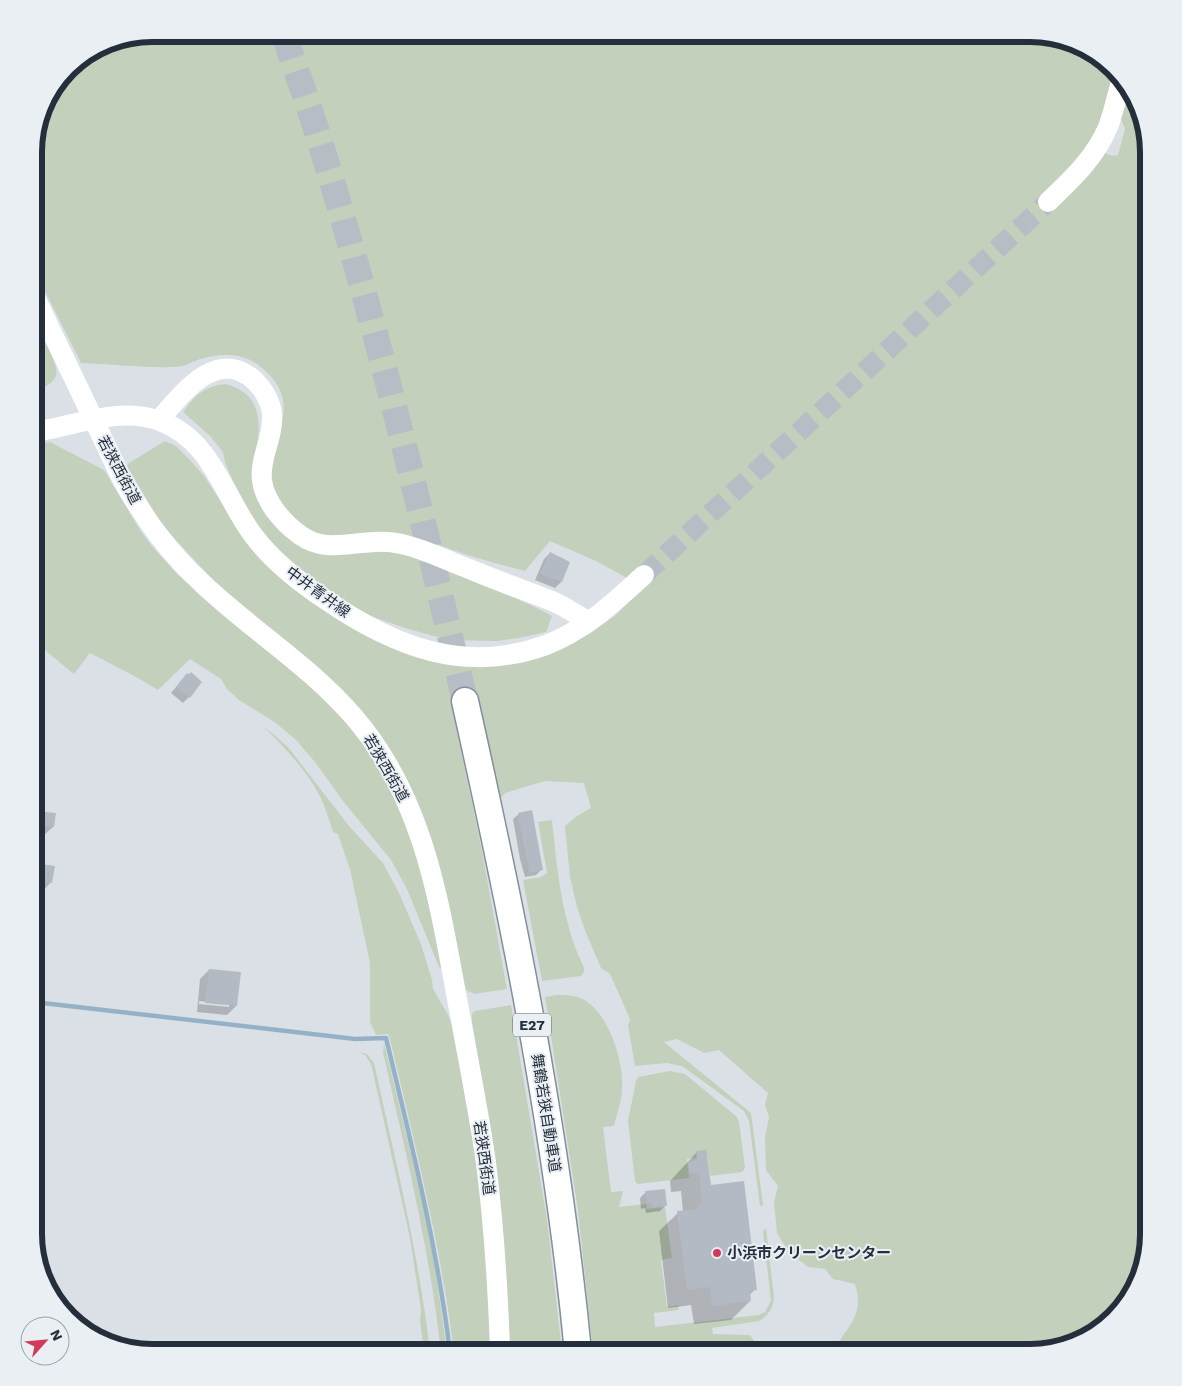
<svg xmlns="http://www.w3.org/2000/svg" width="1182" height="1386" font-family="'Work Sans','Noto Sans JP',sans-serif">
	<rect width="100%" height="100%" fill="#dbe0e6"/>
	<path fill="#c3d0bc" d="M 152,34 L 1037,34 L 1089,49 L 1115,73 L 1102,152 L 1113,156 L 1118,155 L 1125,129 L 1120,117 L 1127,90 L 1148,152 L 1148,1234 L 1136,1286 L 1102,1328 L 1030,1352 L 832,1352 C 847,1327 865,1316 855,1284 L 833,1279 L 825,1269 L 808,1267 L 788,1251 L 777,1233 L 774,1202 L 778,1186 L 766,1170 L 765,1138 L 769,1117 L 765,1105 L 768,1093 L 719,1050 L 704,1053 L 677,1039 L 664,1042 L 751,1113 L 763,1205 L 760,1206 L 749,1121 L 744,1111 L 682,1066 L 667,1063 L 635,1066 L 628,1025 L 630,1019 L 610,974 L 601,968 L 586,933 L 577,907 L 570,877 L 565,826 L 577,816 L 591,808 L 584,783 L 545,781 L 505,793 L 498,802 L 470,698 L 451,702 L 482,851 L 507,989 L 474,994 L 466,990 L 461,984 L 409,787 L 251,614 L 213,580 L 174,538 L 159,520 L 127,466 L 129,463 L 165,441 L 176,446 L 190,460 L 204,476 L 231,517 L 407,653 L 564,647 L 591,633 L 616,615 L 651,580 L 640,567 L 627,578 L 596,561 L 550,541 L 525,571 C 502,565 479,559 456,551 C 443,547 429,540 416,539 C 376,534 325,550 293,518 C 283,508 271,489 271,475 C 270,432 306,405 261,367 C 244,352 221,353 200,359 C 192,362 184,367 175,367 C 144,368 112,364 81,363 L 34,269 L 34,144 L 46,100 L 74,63 L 107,43 Z
		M 34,319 C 39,331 60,364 56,376 C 53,384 41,389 34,393 Z
		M 226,384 C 267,395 261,432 253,466 L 315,553 C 343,560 371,548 399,553 C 420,558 441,568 461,576 C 491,589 523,600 552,616 L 546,632 L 519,638 L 496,641 L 448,640 L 405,628 L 365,614 L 341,601 L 292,564 L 258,528 L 233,481 L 225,462 L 223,452 L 210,436 L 183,412 C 195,395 205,386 226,384 Z
		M 50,442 L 104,470 L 140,530 L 151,545 L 178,575 L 301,676 L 357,734 L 388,782 L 419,856 L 443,970 L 439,967 L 407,889 L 391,860 L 343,801 L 315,762 L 296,740 L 276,723 L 239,700 L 227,689 L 221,679 L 190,659 L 158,690 L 138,678 L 90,653 L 74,674 L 47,652 L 34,637 L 34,445 Z
		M 261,724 L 288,747 L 349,826 L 383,863 L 399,893 L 421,944 L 432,980 L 433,989 L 447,1013 L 455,1031 L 470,1118 L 484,1222 L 491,1352 L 454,1352 C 441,1247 415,1145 391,1043 L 388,1034 L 376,1035 L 370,1022 L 370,963 L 350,869 L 338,834 L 333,832 C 330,823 327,813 323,803 C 310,773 284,747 261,724 Z
		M 552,820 C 556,857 559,895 570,931 C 573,944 579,956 584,968 L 584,972 L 581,976 L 542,981 L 523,880 L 541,877 L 547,873 L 538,822 Z
		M 556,995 C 566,995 577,995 586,1001 C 609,1015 624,1062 622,1088 C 622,1100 617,1113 614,1126 L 603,1127 L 611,1192 L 623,1191 L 619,1207 L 646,1204 L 647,1209 L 665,1207 L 672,1258 L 661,1260 L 667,1307 L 679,1305 L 678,1310 L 654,1313 L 655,1327 L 759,1315 L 765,1312 L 771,1301 L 763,1232 L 766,1228 L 774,1297 C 773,1308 769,1315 759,1321 L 712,1328 L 713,1334 L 750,1335 L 762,1352 L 593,1352 L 578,1210 L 545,997 Z
		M 511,1005 L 547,1219 L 562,1352 L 510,1352 C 507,1241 489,1131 472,1021 L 472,1014 L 475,1011 Z
		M 384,1043 L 423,1204 L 435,1267 L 447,1352 L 441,1352 C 430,1250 405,1151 383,1052 Z
		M 359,1052 L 367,1054 L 374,1063 C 395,1159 419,1254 430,1352 L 424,1352 L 420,1320 L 421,1310 L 410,1238 L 371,1064 L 365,1055 Z
		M 670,1071 L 685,1074 L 736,1116 L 739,1121 L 745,1168 L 742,1172 L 710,1176 L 707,1157 L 687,1159 L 689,1178 L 638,1184 L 635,1181 L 628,1121 L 636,1081 L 638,1077 Z"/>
	<path fill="#0003" fill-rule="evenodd" d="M 550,553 L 568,563 L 561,582 L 555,588 L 535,580 L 544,559 Z
		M 181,681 L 189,697 L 183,703 L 171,693 Z
		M 34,812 L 54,814 L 53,827 L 43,836 L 34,835 Z
		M 519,814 L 541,870 L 536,875 L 525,877 L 520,859 L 513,819 Z
		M 34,864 L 53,867 L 51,882 L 42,892 L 34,891 Z
		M 209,970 L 239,973 L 236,1006 L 227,1015 L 197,1012 L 200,979 ZM 199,1001 L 229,1004 L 229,1007 L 199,1004 Z
		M 697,1152 L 710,1187 L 756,1289 L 749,1295 L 750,1301 L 731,1320 L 694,1324 L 691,1305 L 668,1308 L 659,1231 L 678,1213 L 683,1212 L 681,1191 L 671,1192 L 670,1181 Z
		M 646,1192 L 666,1205 L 660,1211 L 646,1213 L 645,1208 L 641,1209 L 640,1198 Z"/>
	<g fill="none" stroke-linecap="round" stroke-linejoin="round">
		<path stroke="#95b1c8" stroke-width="4.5" d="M 34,1002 L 355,1039 L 386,1038 C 411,1142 437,1246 450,1352"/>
	</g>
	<path fill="#b3bac3" d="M 550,552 L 570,562 L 562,582 L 540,574 Z
		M 191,672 L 202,682 L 190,698 L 176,687 L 187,673 L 189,674 Z
		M 532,810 L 543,870 L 530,873 L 518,818 L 519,818 L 518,813 Z
		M 34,811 L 56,813 L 54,827 L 34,825 Z
		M 34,863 L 55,866 L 52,883 L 34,880 Z
		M 209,969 L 241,972 L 237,1006 L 205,1003 Z
		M 706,1150 L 711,1185 L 744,1181 L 757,1290 L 750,1290 L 751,1301 L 712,1306 L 710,1287 L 687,1290 L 677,1211 L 698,1209 L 697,1204 L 702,1203 L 699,1173 L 690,1174 L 688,1162 L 697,1160 L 696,1151 Z
		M 665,1189 L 667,1206 L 652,1207 L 651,1203 L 647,1203 L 645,1191 Z"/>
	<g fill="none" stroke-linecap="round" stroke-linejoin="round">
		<path stroke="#b7bdc4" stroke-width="20" stroke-dasharray="20 10" stroke-linecap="butt" d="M 644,575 L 1048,202"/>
		<path stroke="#b7bdc4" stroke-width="26" stroke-dasharray="26 13" stroke-linecap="butt" d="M 284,34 C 296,71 310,108 321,145 C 377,328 422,514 465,701"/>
		<defs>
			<path id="highway" d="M 465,701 C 513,916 557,1132 578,1352"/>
		</defs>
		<use href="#highway" stroke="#828f9d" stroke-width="29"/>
		<path stroke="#fff" stroke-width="20" d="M 1048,202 C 1072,179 1095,158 1108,127 C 1114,111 1117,95 1122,79
			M 34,295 L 122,479 C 145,520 169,553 204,585 C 253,631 310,666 354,717 C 427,802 440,909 460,1015 C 469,1064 479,1113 486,1163 C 494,1226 498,1289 500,1352
			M 159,420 C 182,394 216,347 254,380 C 263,389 270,400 272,413 C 274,438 259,458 262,480 C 264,501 283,523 300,535 C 327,555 358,539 388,542 C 414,544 443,559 467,568 C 495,580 524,590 552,601 C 565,606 576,615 588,621
			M 34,432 C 75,426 119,406 160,421 C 212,440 223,495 253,535 C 273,562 299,582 326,600 C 393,646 465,675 546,645 C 584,631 615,601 644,575"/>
		<use href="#highway" stroke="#fff" stroke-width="26"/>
	</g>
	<circle fill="#d03b5c" stroke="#eaeff4" stroke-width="2" cx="717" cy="1253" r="5"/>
	<g text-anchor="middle" stroke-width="4" stroke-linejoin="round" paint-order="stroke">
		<rect fill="#eaeff4" stroke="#606973" stroke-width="1" x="513" y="1013.5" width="38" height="23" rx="4"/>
		<g font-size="14" font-weight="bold" fill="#252f3c">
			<text x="532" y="1030">E27</text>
		</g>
		<g font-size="15" fill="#252f3c" stroke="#eaeff4">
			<text transform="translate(119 470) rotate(62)" y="5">若狭西街道</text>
			<text transform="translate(318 592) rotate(36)" y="5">中井青井線</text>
			<text transform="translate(386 768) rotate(60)" y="5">若狭西街道</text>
			<text transform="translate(546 1113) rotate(81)" y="5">舞鶴若狭自動車道</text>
			<text transform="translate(484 1158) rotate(82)" y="5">若狭西街道</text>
		</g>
		<g font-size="15" font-weight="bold" fill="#252f3c" stroke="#eaeff4" text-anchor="start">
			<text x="727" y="1258">小浜市クリーンセンター</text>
		</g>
	</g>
	<path d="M0 0H1182V1386H0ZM152 42H1030A110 110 0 0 1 1140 152V1234A110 110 0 0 1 1030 1344H152A110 110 0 0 1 42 1234V152A110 110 0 0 1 152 42Z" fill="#eaeff4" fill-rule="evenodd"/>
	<path fill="none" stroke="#252f3c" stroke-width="6" d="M152 42H1030A110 110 0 0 1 1140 152V1234A110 110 0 0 1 1030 1344H152A110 110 0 0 1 42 1234V152A110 110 0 0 1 152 42Z"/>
	<g transform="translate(45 1341) rotate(63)"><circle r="24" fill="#eaeff4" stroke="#9ba2aa"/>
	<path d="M0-4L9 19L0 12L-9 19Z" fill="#d03b5c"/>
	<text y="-8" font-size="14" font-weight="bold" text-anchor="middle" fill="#252f3c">N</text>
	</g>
</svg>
